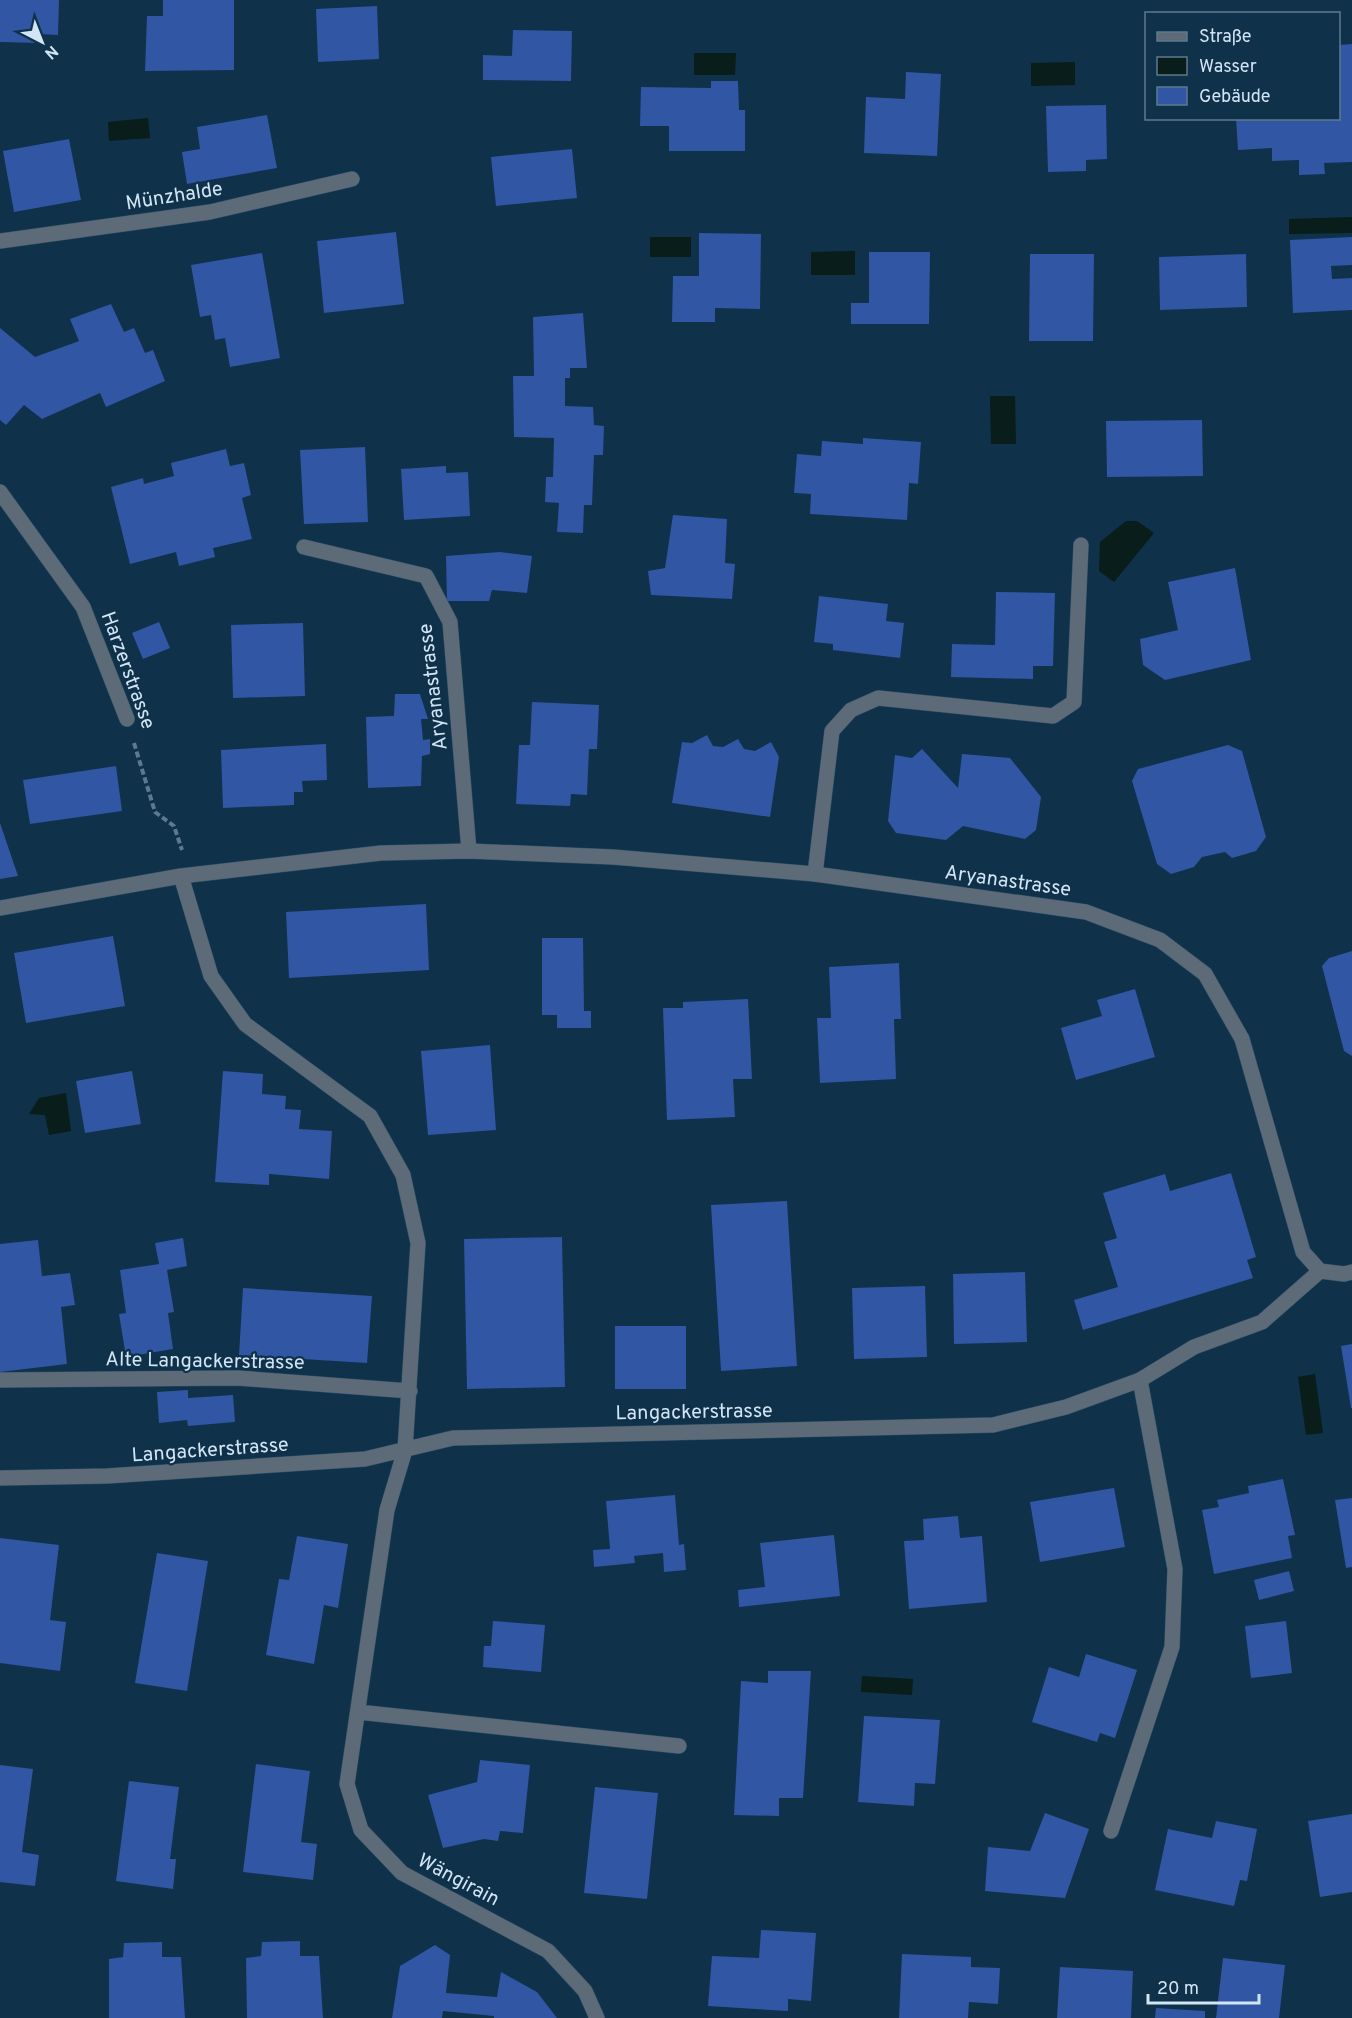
<svg xmlns="http://www.w3.org/2000/svg" width="1352" height="2018" font-family="Overpass,sans-serif">
	<rect width="100%" height="100%" fill="#0f314a"/>
	<path fill="#091d1a" d="M 694,53 L 736,53 L 735,75 L 694,75 Z
		M 1075,62 L 1075,85 L 1031,86 L 1031,63 Z
		M 148,118 L 150,138 L 109,141 L 108,122 Z
		M 1352,217 L 1352,233 L 1289,234 L 1289,219 Z
		M 650,237 L 691,237 L 691,257 L 650,257 Z
		M 855,251 L 855,275 L 811,275 L 811,252 Z
		M 990,396 L 1015,396 L 1016,444 L 991,444 Z
		M 1126,521 L 1137,521 L 1154,533 L 1114,582 L 1099,571 L 1100,542 Z
		M 66,1093 L 71,1131 L 49,1135 L 45,1115 L 29,1114 L 39,1098 Z
		M 1315,1374 L 1323,1433 L 1306,1435 L 1298,1377 Z
		M 862,1676 L 913,1679 L 912,1695 L 861,1692 Z"/>
	<path fill="#3156a4" d="M 0,0 L 59,0 L 58,35 L 39,34 L 39,43 L 0,42 Z
		M 163,0 L 234,0 L 234,70 L 145,71 L 147,16 L 163,16 Z
		M 377,6 L 379,59 L 318,62 L 316,9 Z
		M 513,30 L 572,31 L 571,81 L 483,80 L 483,55 L 512,56 Z
		M 1352,44 L 1352,162 L 1324,163 L 1325,174 L 1299,175 L 1299,160 L 1272,161 L 1272,148 L 1238,150 L 1236,118 L 1338,118 L 1338,45 Z
		M 906,72 L 941,74 L 937,156 L 864,153 L 866,97 L 905,99 Z
		M 711,81 L 738,81 L 739,110 L 745,110 L 745,151 L 669,151 L 669,126 L 640,126 L 641,87 L 711,88 Z
		M 1106,105 L 1107,159 L 1086,160 L 1086,171 L 1048,172 L 1046,106 Z
		M 267,115 L 277,168 L 187,184 L 182,152 L 200,149 L 197,127 Z
		M 69,139 L 81,200 L 14,212 L 3,151 Z
		M 572,149 L 577,198 L 496,206 L 491,157 Z
		M 396,232 L 404,304 L 324,313 L 317,241 Z
		M 699,233 L 761,234 L 760,309 L 715,308 L 715,322 L 672,322 L 673,276 L 699,276 Z
		M 1352,237 L 1352,265 L 1331,266 L 1332,279 L 1352,278 L 1352,310 L 1293,313 L 1290,240 Z
		M 869,252 L 930,252 L 929,324 L 851,324 L 851,303 L 869,303 Z
		M 262,253 L 280,358 L 230,367 L 225,338 L 215,340 L 211,315 L 200,317 L 191,265 Z
		M 1030,254 L 1094,254 L 1093,341 L 1029,341 Z
		M 1246,254 L 1247,307 L 1160,310 L 1159,257 Z
		M 111,304 L 124,332 L 134,328 L 145,353 L 153,350 L 165,381 L 106,407 L 100,393 L 42,419 L 24,405 L 6,425 L 0,420 L 0,328 L 35,357 L 79,341 L 70,319 Z
		M 583,313 L 587,368 L 570,368 L 570,378 L 565,378 L 565,406 L 593,407 L 594,425 L 604,426 L 603,455 L 594,455 L 592,505 L 584,505 L 583,533 L 557,532 L 559,503 L 545,502 L 546,477 L 553,477 L 554,438 L 514,437 L 513,376 L 534,376 L 533,317 Z
		M 1202,420 L 1203,476 L 1107,477 L 1106,421 Z
		M 863,438 L 921,442 L 918,484 L 909,483 L 907,520 L 810,514 L 811,494 L 794,493 L 797,454 L 821,456 L 822,441 L 863,444 Z
		M 365,447 L 368,522 L 304,524 L 300,450 Z
		M 226,449 L 230,466 L 244,463 L 251,495 L 242,498 L 252,539 L 213,548 L 215,557 L 179,566 L 176,552 L 130,564 L 111,487 L 143,478 L 144,484 L 174,476 L 171,463 Z
		M 446,466 L 446,473 L 468,472 L 470,516 L 404,520 L 401,469 Z
		M 673,515 L 727,519 L 725,563 L 735,564 L 732,599 L 651,595 L 648,571 L 665,568 Z
		M 500,552 L 532,556 L 527,593 L 492,590 L 489,601 L 447,601 L 446,556 Z
		M 1235,568 L 1251,660 L 1165,680 L 1143,665 L 1140,639 L 1178,630 L 1168,582 Z
		M 996,592 L 1055,593 L 1053,666 L 1033,666 L 1033,679 L 951,677 L 952,644 L 995,645 Z
		M 819,596 L 888,604 L 886,621 L 904,623 L 900,658 L 833,650 L 833,644 L 814,642 Z
		M 159,622 L 170,648 L 143,659 L 132,633 Z
		M 303,623 L 305,696 L 233,698 L 231,625 Z
		M 395,694 L 420,694 L 428,719 L 421,719 L 423,740 L 430,739 L 430,754 L 422,756 L 421,786 L 368,788 L 366,717 L 394,716 Z
		M 532,702 L 599,705 L 597,749 L 589,749 L 587,795 L 571,794 L 570,806 L 516,804 L 519,745 L 530,745 Z
		M 707,735 L 713,746 L 723,747 L 738,739 L 744,749 L 755,751 L 771,742 L 779,757 L 770,817 L 672,803 L 682,742 L 692,743 Z
		M 326,744 L 327,780 L 302,781 L 303,792 L 294,792 L 294,805 L 223,808 L 221,750 Z
		M 1228,745 L 1242,751 L 1266,837 L 1256,851 L 1232,858 L 1225,852 L 1202,857 L 1194,867 L 1171,874 L 1157,864 L 1132,781 L 1138,769 Z
		M 922,749 L 958,788 L 962,754 L 1010,758 L 1041,797 L 1036,830 L 1025,839 L 963,826 L 946,840 L 896,833 L 888,821 L 895,755 L 912,758 Z
		M 116,766 L 122,811 L 30,824 L 23,780 Z
		M 0,823 L 18,876 L 0,879 Z
		M 426,904 L 429,970 L 289,978 L 286,912 Z
		M 113,936 L 125,1006 L 26,1023 L 14,953 Z
		M 542,938 L 583,938 L 584,1011 L 591,1011 L 591,1028 L 557,1028 L 557,1015 L 542,1015 Z
		M 1352,951 L 1352,1056 L 1344,1051 L 1322,966 L 1329,958 Z
		M 899,963 L 901,1019 L 894,1019 L 896,1079 L 820,1083 L 817,1018 L 831,1018 L 829,967 Z
		M 1135,989 L 1155,1057 L 1076,1080 L 1061,1028 L 1102,1016 L 1097,1000 Z
		M 748,999 L 752,1079 L 733,1079 L 735,1117 L 667,1120 L 663,1008 L 683,1008 L 683,1002 Z
		M 490,1045 L 496,1130 L 428,1135 L 421,1051 Z
		M 132,1071 L 141,1124 L 85,1133 L 76,1081 Z
		M 223,1071 L 263,1074 L 262,1094 L 286,1096 L 285,1109 L 301,1110 L 299,1129 L 332,1131 L 329,1179 L 269,1174 L 269,1185 L 215,1182 Z
		M 1231,1173 L 1256,1257 L 1247,1260 L 1253,1278 L 1083,1330 L 1074,1300 L 1118,1287 L 1104,1242 L 1117,1238 L 1103,1193 L 1165,1174 L 1170,1191 Z
		M 787,1201 L 797,1366 L 721,1371 L 711,1205 Z
		M 562,1237 L 565,1387 L 467,1389 L 464,1239 Z
		M 183,1238 L 187,1266 L 167,1270 L 174,1312 L 168,1313 L 173,1349 L 126,1357 L 119,1314 L 126,1313 L 120,1270 L 159,1264 L 155,1243 Z
		M 38,1240 L 42,1276 L 70,1273 L 75,1305 L 61,1307 L 67,1364 L 0,1372 L 0,1244 Z
		M 1025,1272 L 1027,1342 L 954,1344 L 953,1274 Z
		M 925,1286 L 927,1357 L 854,1359 L 852,1288 Z
		M 243,1288 L 372,1296 L 367,1363 L 239,1355 Z
		M 615,1326 L 686,1326 L 686,1389 L 615,1389 Z
		M 1352,1344 L 1352,1408 L 1351,1408 L 1341,1346 Z
		M 188,1390 L 188,1398 L 233,1395 L 235,1422 L 188,1426 L 187,1420 L 159,1423 L 157,1392 Z
		M 1283,1479 L 1295,1535 L 1288,1536 L 1292,1558 L 1214,1574 L 1202,1510 L 1219,1507 L 1217,1500 L 1249,1493 L 1248,1486 Z
		M 1114,1488 L 1125,1547 L 1040,1562 L 1030,1502 Z
		M 675,1495 L 679,1545 L 684,1544 L 686,1570 L 664,1572 L 663,1553 L 634,1556 L 635,1563 L 594,1567 L 593,1550 L 610,1549 L 606,1501 Z
		M 1352,1498 L 1352,1567 L 1346,1568 L 1335,1500 Z
		M 958,1516 L 960,1538 L 982,1536 L 987,1602 L 909,1609 L 904,1541 L 924,1540 L 923,1519 Z
		M 834,1535 L 840,1596 L 739,1607 L 738,1590 L 765,1587 L 760,1543 Z
		M 297,1536 L 348,1544 L 338,1608 L 324,1605 L 314,1664 L 266,1655 L 279,1579 L 289,1580 Z
		M 0,1538 L 59,1545 L 50,1620 L 66,1622 L 60,1671 L 0,1663 Z
		M 157,1553 L 208,1561 L 187,1691 L 135,1683 Z
		M 1289,1571 L 1294,1591 L 1259,1600 L 1254,1580 Z
		M 493,1621 L 545,1625 L 541,1672 L 483,1667 L 484,1646 L 491,1646 Z
		M 1286,1621 L 1292,1673 L 1251,1678 L 1245,1626 Z
		M 1086,1654 L 1137,1670 L 1115,1738 L 1100,1733 L 1097,1742 L 1032,1722 L 1049,1667 L 1079,1677 Z
		M 768,1671 L 811,1671 L 803,1798 L 779,1798 L 779,1816 L 734,1815 L 741,1681 L 768,1683 Z
		M 864,1716 L 940,1720 L 935,1784 L 915,1783 L 914,1806 L 858,1802 Z
		M 480,1760 L 530,1765 L 523,1833 L 500,1831 L 498,1841 L 484,1839 L 443,1848 L 428,1795 L 477,1782 Z
		M 256,1764 L 310,1771 L 301,1842 L 317,1844 L 313,1880 L 243,1872 Z
		M 0,1765 L 33,1769 L 22,1852 L 39,1855 L 35,1886 L 0,1882 Z
		M 129,1781 L 179,1787 L 170,1859 L 176,1859 L 173,1889 L 116,1881 Z
		M 595,1787 L 658,1793 L 647,1899 L 584,1893 Z
		M 1045,1813 L 1089,1829 L 1065,1898 L 985,1891 L 988,1847 L 1030,1851 Z
		M 1352,1814 L 1352,1892 L 1320,1897 L 1308,1821 Z
		M 1216,1821 L 1257,1829 L 1247,1881 L 1240,1880 L 1234,1906 L 1155,1890 L 1168,1829 L 1212,1838 Z
		M 761,1930 L 816,1933 L 811,2001 L 788,1999 L 788,2011 L 708,2006 L 712,1956 L 759,1958 Z
		M 300,1941 L 300,1956 L 319,1956 L 323,2018 L 247,2018 L 246,1958 L 261,1956 L 262,1942 Z
		M 162,1942 L 162,1957 L 181,1957 L 185,2018 L 109,2018 L 109,1959 L 123,1957 L 124,1943 Z
		M 435,1945 L 450,1955 L 446,1993 L 497,1997 L 501,1972 L 537,1992 L 557,2018 L 494,2018 L 494,2016 L 443,2011 L 442,2018 L 392,2018 L 400,1966 Z
		M 902,1954 L 971,1957 L 971,1967 L 1000,1968 L 998,2004 L 969,2002 L 968,2018 L 899,2018 Z
		M 1223,1958 L 1285,1965 L 1279,2018 L 1216,2018 Z
		M 1060,1967 L 1133,1971 L 1131,2018 L 1057,2018 Z
		M 1156,2008 L 1205,2011 L 1205,2018 L 1155,2018 Z"/>
	<g fill="none" stroke-linecap="round" stroke-linejoin="round">
		<defs>
			<path id="lane" d="M 304,547 L 426,576 L 450,622 L 469,851
				M 815,874 L 832,731 L 851,710 L 878,698 L 1053,716 L 1074,702 L 1081,545
				M 1111,1831 L 1172,1647 L 1175,1569 L 1140,1380"/>
			<path id="street" d="M 0,241 L 210,212 L 352,179
				M 0,492 L 83,607 L 127,719
				M 181,876 L 211,976 L 245,1024 L 370,1116 L 403,1175 L 418,1243 L 405,1450 L 387,1510 L 347,1784 L 361,1830 L 402,1873 L 548,1951 L 585,1991 L 597,2018
				M 0,908 L 181,876 L 381,853 L 469,851 L 613,857 L 815,874 L 1086,912 L 1160,940 L 1205,974 L 1242,1039 L 1303,1252 L 1320,1271
				M 0,1380 L 238,1378 L 410,1391
				M 0,1478 L 107,1476 L 365,1459 L 453,1438 L 993,1425 L 1066,1407 L 1140,1380 L 1194,1347 L 1262,1322 L 1320,1271 L 1344,1274 L 1352,1272
				M 358,1712 L 679,1746"/>
		</defs>
		<use href="#lane" stroke="#2e4e65" stroke-width="16"/>
		<use href="#street" stroke="#2e4e65" stroke-width="16"/>
		<path stroke="#5d798f" stroke-width="4" stroke-dasharray="6 3" stroke-linecap="butt" d="M 134,743 L 155,812 L 174,826 L 182,850"/>
		<use href="#lane" stroke="#5c6b77" stroke-width="15"/>
		<use href="#street" stroke="#5c6b77" stroke-width="15"/>
	</g>
	<g text-anchor="middle" stroke-width="4.5" stroke-linejoin="round" paint-order="stroke">
		<g font-size="20" fill="#d2e5f5" stroke="#0f314a">
			<text transform="translate(174 195) rotate(-9)" y="7">Münzhalde</text>
			<text transform="translate(129 670) rotate(70)" y="7">Harzerstrasse</text>
			<text transform="translate(432 687) rotate(-97)" y="7">Aryanastrasse</text>
			<text transform="translate(1008 880) rotate(8)" y="7">Aryanastrasse</text>
			<text transform="translate(205 1360) rotate(1)" y="7">Alte Langackerstrasse</text>
			<text transform="translate(694 1411) rotate(-1)" y="7">Langackerstrasse</text>
			<text transform="translate(210 1449) rotate(-4)" y="7">Langackerstrasse</text>
			<text transform="translate(459 1879) rotate(28)" y="7">Wängirain</text>
		</g>
	</g>
	<rect x="1145" y="12" width="195" height="108" fill="#0f314a" stroke="#5d798e" stroke-width="1.5"/>
	<rect x="1157" y="32" width="30" height="9" fill="#5c6b77" stroke="#5d798e" stroke-width="1.5"/>
	<text x="1199" y="42" font-size="18" fill="#d2e5f5">Straße</text>
	<rect x="1157" y="57" width="30" height="18" fill="#091d1a" stroke="#5d798e" stroke-width="1.5"/>
	<text x="1199" y="72" font-size="18" fill="#d2e5f5">Wasser</text>
	<rect x="1157" y="87" width="30" height="18" fill="#3156a4" stroke="#5d798e" stroke-width="1.5"/>
	<text x="1199" y="102" font-size="18" fill="#d2e5f5">Gebäude</text>
	<g transform="translate(42 42) rotate(138)" stroke="#0f314a" stroke-width="4.5" paint-order="stroke">
	<path d="M0-4.5L10 22L0 15L-10 22Z" fill="#d2e5f5"/>
	<text y="-9" font-size="16" font-weight="bold" text-anchor="middle" fill="#d2e5f5">N</text>
	</g>
	<path d="M1148 1994v9h111v-9" fill="none" stroke="#d2e5f5" stroke-width="3"/>
	<text x="1157" y="1994" font-size="18" fill="#d2e5f5" stroke="#0f314a" stroke-width="4.5" paint-order="stroke">20 m</text>
</svg>
